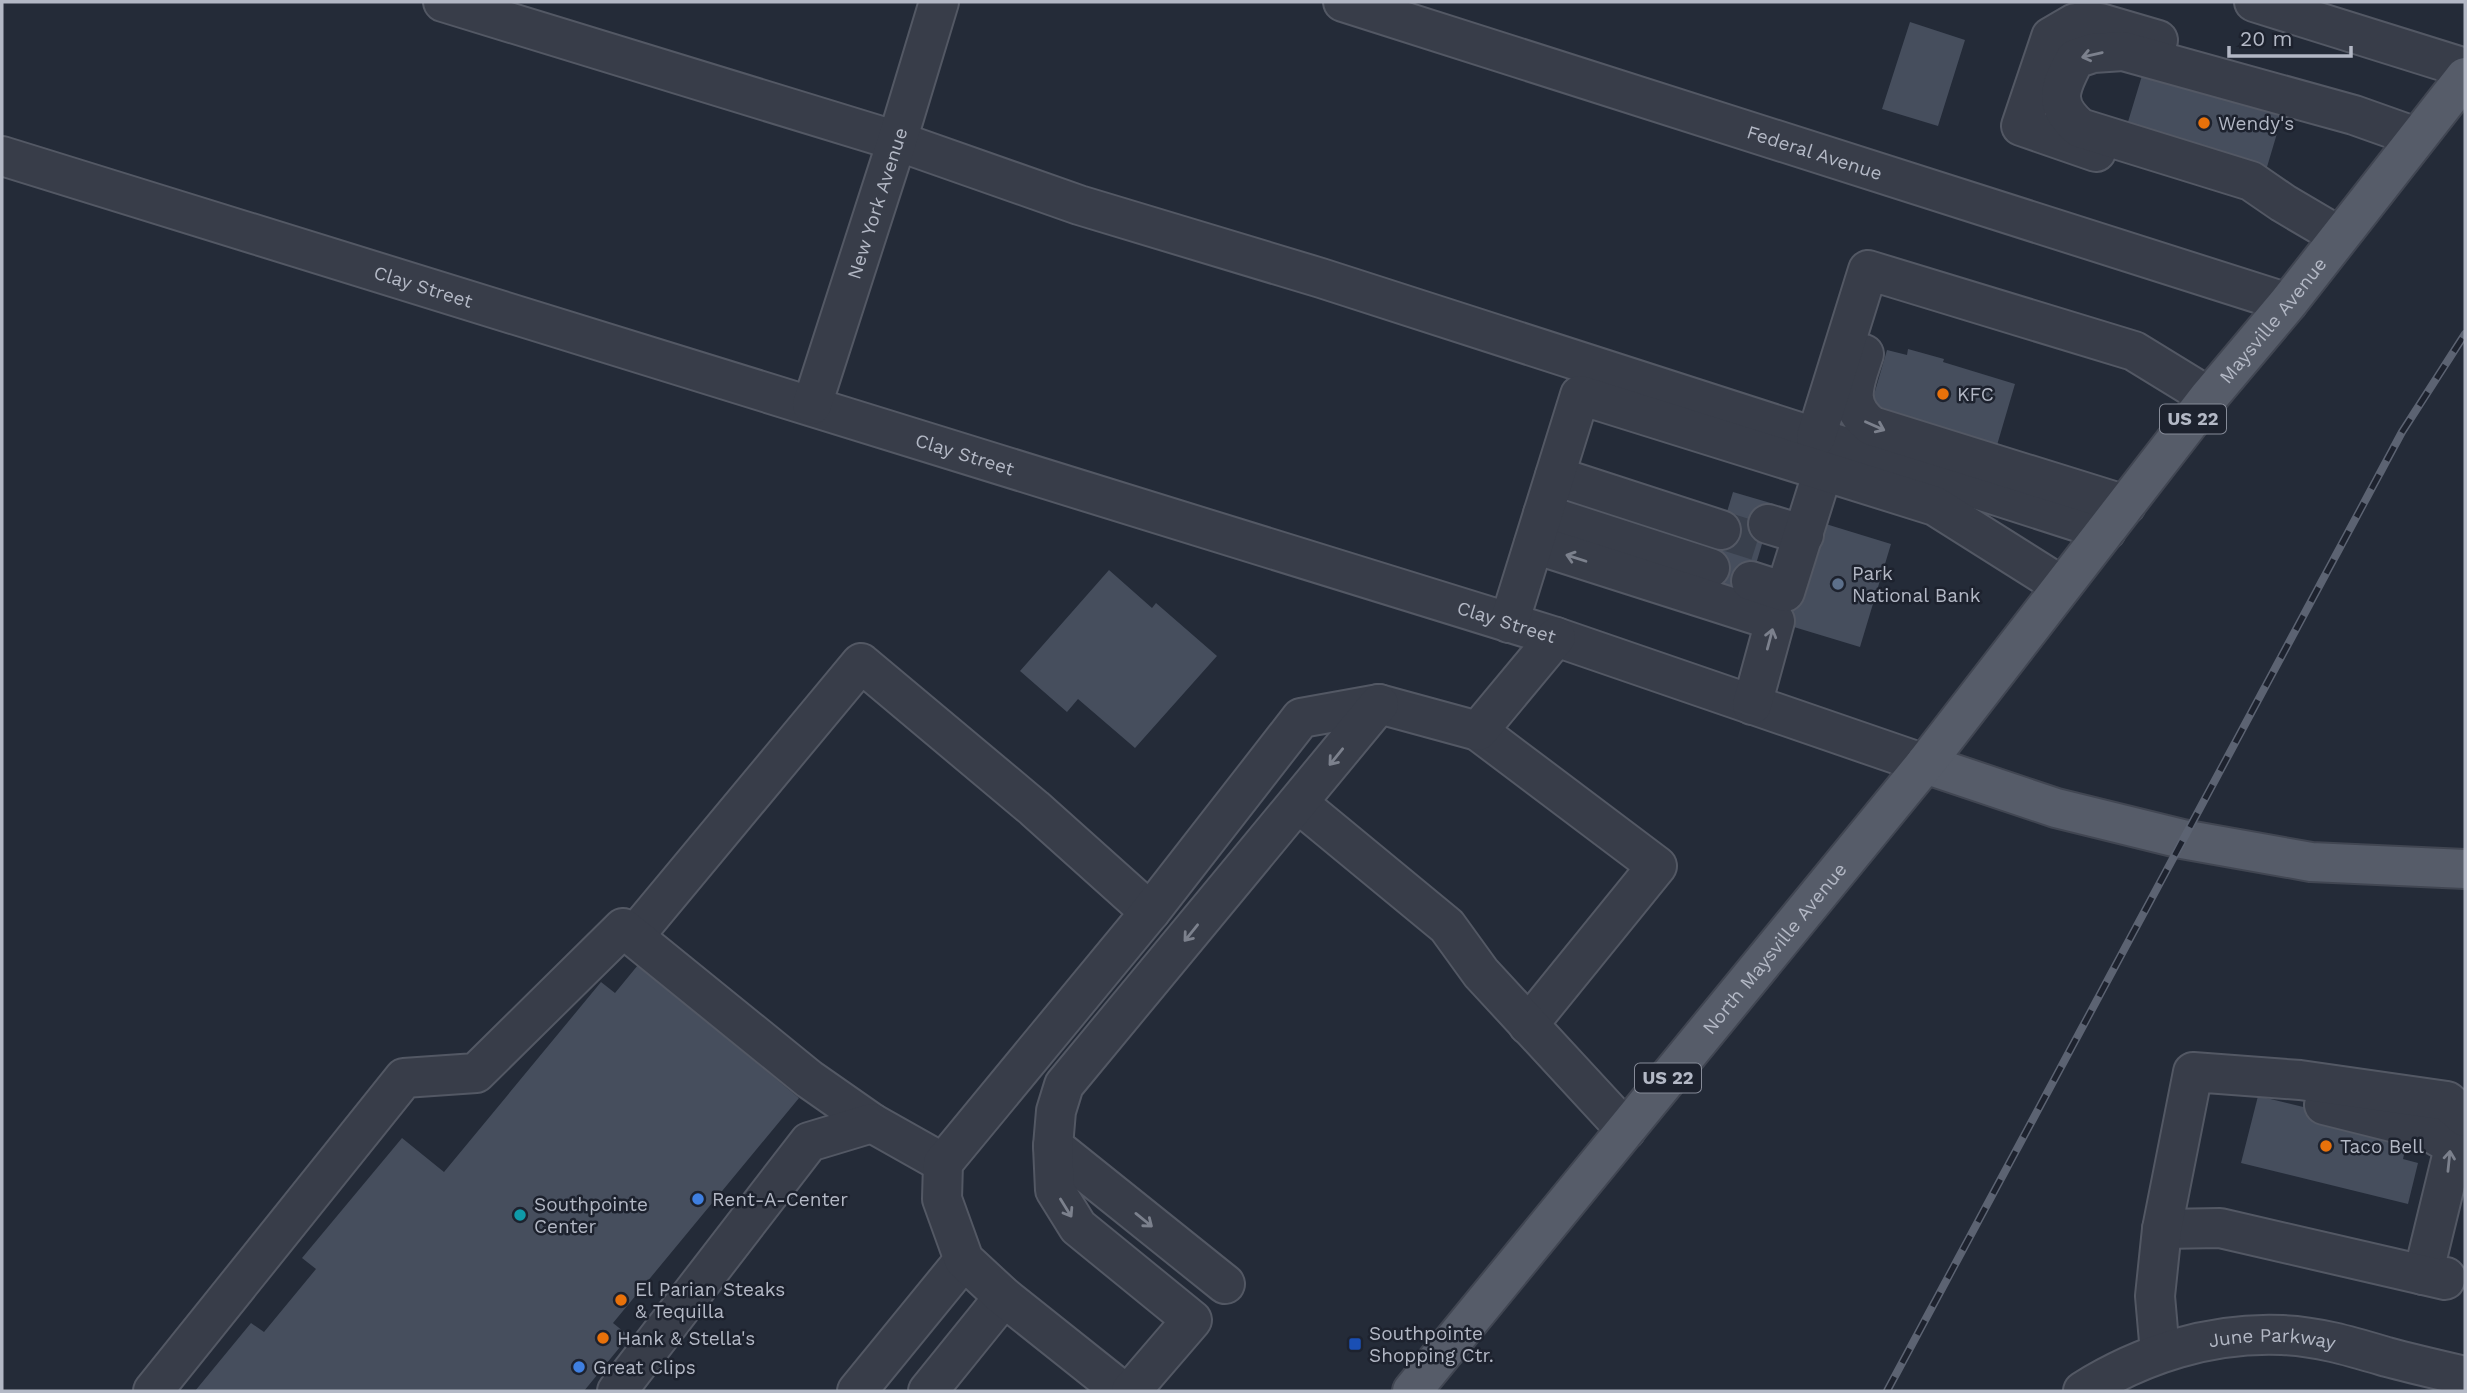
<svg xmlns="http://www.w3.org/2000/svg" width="2467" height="1393" font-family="'Work Sans',sans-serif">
	<rect width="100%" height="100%" fill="#242b38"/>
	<path fill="#464e5d" d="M 1910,22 L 1965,40 L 1938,126 L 1882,109 Z
		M 2144,69 L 2284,110 L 2264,177 L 2124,135 Z
		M 1908,349 L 1944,359 L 1943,362 L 2015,384 L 1995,452 L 1886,419 L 1888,410 L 1871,405 L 1887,350 L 1907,355 Z
		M 1733,492 L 1774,504 L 1747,594 L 1706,581 Z
		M 1816,521 L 1891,544 L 1860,647 L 1784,624 Z
		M 1109,570 L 1152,608 L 1156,603 L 1217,656 L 1135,748 L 1078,699 L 1067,712 L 1020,671 Z
		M 638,965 L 799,1098 L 613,1323 L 629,1336 L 584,1391 L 195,1391 L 251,1323 L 264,1332 L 316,1269 L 302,1258 L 402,1138 L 444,1172 L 601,982 L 615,993 Z
		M 2258,1096 L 2409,1133 L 2403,1159 L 2418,1163 L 2408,1204 L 2241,1163 Z"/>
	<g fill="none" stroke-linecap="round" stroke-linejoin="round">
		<path stroke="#39404d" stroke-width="38" stroke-dasharray="38 19" stroke-linecap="butt" d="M 1721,530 L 1762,543"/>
		<defs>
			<g id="minor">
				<path d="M 443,2 L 897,141 L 1079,205 L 1321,278 L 2106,531"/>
				<path id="s1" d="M 1343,2 L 2288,303"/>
				<path d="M 2254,2 L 2465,68"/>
				<path d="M 2096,152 L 2021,126 L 2051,37 L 2075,23 L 2100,23 L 2158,40"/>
				<path id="s2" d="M 2,156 L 1556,637 L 1925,764"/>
				<path d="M 2339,236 L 2283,203 L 2251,181 L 2080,128 C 2052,104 2059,89 2075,59 L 2093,53 L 2123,51 L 2354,115 L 2416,137"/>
				<path d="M 1864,354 C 1855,382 1843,405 1872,426 L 2126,505"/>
				<path id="s3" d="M 812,405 L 897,141 L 939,2"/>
				<path d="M 1816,437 L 1868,270 L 2134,351 L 2209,397"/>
				<path d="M 1555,476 L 1721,530"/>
				<path d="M 1543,514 L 1710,568"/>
				<path d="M 1768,524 L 1804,535"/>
				<path d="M 1534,544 L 1775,621 L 1752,705"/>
				<path d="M 1751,581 L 1785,592 L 1823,471"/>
				<path d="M 1509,623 L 1580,395 L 1935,506 L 2062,586"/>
				<path d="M 1478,731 L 1657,866 L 1528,1025"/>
				<path d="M 1298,803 L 1447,926 L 1481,973 L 1626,1130"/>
				<path d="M 634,936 L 861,663 L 1034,808 L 1150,912"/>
				<path d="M 2324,1105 L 2428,1131 L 2449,1143 L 2452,1156 L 2423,1275"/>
				<path d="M 1053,1146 L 1225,1284"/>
				<path d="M 2162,1229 L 2220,1228 L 2445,1280 L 2446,1277"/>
				<path d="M 2160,1353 L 2155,1296 L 2162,1229 L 2193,1072 L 2300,1080 L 2447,1101 L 2465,1117"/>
				<path d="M 153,1391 L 404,1078 L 476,1073 L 623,928 L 809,1079 L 872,1123"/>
				<path d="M 617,1391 L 809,1142 L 872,1123 L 943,1163"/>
				<path d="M 857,1391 L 964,1260"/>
				<path d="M 928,1391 L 1004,1297"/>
				<path d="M 1122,1391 L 1004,1297 L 964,1260 L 942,1199 L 943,1163 L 1150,912 L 1301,718 L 1379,704 L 1478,731 L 1556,637"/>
				<path d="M 1131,1391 L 1192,1320 L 1078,1227 L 1055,1190 L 1053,1146 L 1056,1111 L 1064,1085 L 1379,704"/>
				<path id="s4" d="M 2083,1391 C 2142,1354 2211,1332 2282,1335 C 2317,1336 2353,1347 2387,1357 C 2413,1364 2439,1370 2465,1376"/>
			</g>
			<g id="major">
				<path d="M 1925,764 L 2056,808 L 2182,839 L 2311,862 L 2465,869"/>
				<path id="s5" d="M 1412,1391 L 1925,764 L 2209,397 L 2288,303 L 2465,77"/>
			</g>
		</defs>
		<use href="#minor" stroke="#535864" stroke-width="42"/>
		<use href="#major" stroke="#414652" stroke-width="42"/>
		<use href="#minor" stroke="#383d49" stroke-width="38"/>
		<use href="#major" stroke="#565c69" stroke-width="38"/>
		<defs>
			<path id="rail" d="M 1887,1391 L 2402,432 L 2465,334"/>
		</defs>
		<use href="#rail" stroke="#5c6372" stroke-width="8"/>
		<use href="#rail" stroke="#1d222e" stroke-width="5" stroke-dasharray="16" stroke-linecap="butt"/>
	</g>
	<defs><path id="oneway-shaft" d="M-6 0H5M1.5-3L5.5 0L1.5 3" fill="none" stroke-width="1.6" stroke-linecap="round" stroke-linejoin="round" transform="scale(1.75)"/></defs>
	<g stroke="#7c818d">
		<use href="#oneway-shaft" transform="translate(2092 55) rotate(167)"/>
		<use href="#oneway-shaft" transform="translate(1875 426) rotate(24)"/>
		<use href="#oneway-shaft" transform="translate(1576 558) rotate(-162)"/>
		<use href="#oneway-shaft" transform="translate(1770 639) rotate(-75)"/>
		<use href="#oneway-shaft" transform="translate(1336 757) rotate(129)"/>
		<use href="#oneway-shaft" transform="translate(1191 933) rotate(129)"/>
		<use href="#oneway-shaft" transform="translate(2449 1161) rotate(-84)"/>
		<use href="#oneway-shaft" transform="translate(1066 1208) rotate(58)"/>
		<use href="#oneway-shaft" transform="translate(1144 1220) rotate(39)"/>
	</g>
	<g fill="#e8710a" stroke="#1d222e" stroke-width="2.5">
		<circle cx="2204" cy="123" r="7"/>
		<circle cx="1943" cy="394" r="7"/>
		<circle cx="2326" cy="1146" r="7"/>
		<circle cx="621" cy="1300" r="7"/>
		<circle cx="603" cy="1338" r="7"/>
	</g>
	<circle fill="#5c6f8a" stroke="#1d222e" stroke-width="2.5" cx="1838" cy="584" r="7"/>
	<g fill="#3f7fe0" stroke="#1d222e" stroke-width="2.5">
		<circle cx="698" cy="1199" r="7"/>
		<circle cx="579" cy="1367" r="7"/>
	</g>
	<circle fill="#0f9aa8" stroke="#1d222e" stroke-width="2.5" cx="520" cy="1215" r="7"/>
	<rect fill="#1a4fb4" stroke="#1d222e" stroke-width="2.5" x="1348" y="1337" width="14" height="14" rx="3.5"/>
	<g text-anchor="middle" stroke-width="5" stroke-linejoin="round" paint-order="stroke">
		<g fill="#1d222e" stroke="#868b98" stroke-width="2">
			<rect x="2160" y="404.5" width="66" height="29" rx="5"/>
			<rect x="1635" y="1063.5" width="66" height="29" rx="5"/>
		</g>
		<g font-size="18" font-weight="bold" fill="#b3b8c5">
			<text x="2193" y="425">US 22</text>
			<text x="1668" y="1084">US 22</text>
		</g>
		<g font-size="19" fill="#b3b8c5" stroke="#1d222e" text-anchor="start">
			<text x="2218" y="130">Wendy's</text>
			<text x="1957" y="401">KFC</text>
			<text x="1852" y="580">Park<tspan x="1852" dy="22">National Bank</tspan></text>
			<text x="2340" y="1153">Taco Bell</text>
			<text x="712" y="1206">Rent-A-Center</text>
			<text x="534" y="1211">Southpointe<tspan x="534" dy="22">Center</tspan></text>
			<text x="635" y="1296">El Parian Steaks<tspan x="635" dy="22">&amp; Tequilla</tspan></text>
			<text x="1369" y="1340">Southpointe<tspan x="1369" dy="22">Shopping Ctr.</tspan></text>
			<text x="617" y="1345">Hank &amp; Stella's</text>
			<text x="593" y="1374">Great Clips</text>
		</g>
		<g font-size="19" fill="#b3b8c5" stroke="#1d222e">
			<text dy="7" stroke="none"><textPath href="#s1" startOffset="495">Federal Avenue</textPath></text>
			<text dy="7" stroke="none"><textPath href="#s3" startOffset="212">New York Avenue</textPath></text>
			<text dy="7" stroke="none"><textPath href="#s2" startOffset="441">Clay Street</textPath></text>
			<text dy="7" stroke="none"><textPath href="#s5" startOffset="1374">Maysville Avenue</textPath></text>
			<text dy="7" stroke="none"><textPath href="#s2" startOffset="1008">Clay Street</textPath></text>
			<text dy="7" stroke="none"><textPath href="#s2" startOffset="1575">Clay Street</textPath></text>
			<text dy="7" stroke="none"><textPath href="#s5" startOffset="572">North Maysville Avenue</textPath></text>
			<text dy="7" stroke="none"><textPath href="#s4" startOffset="200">June Parkway</textPath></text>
		</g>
	</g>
	<rect width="2467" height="1393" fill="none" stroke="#b3b8c5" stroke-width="7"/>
	<path d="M2229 46v10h122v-10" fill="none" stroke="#b3b8c5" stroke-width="3.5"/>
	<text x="2240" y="46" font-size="21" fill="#b3b8c5" stroke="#1d222e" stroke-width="5" paint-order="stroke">20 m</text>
</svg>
